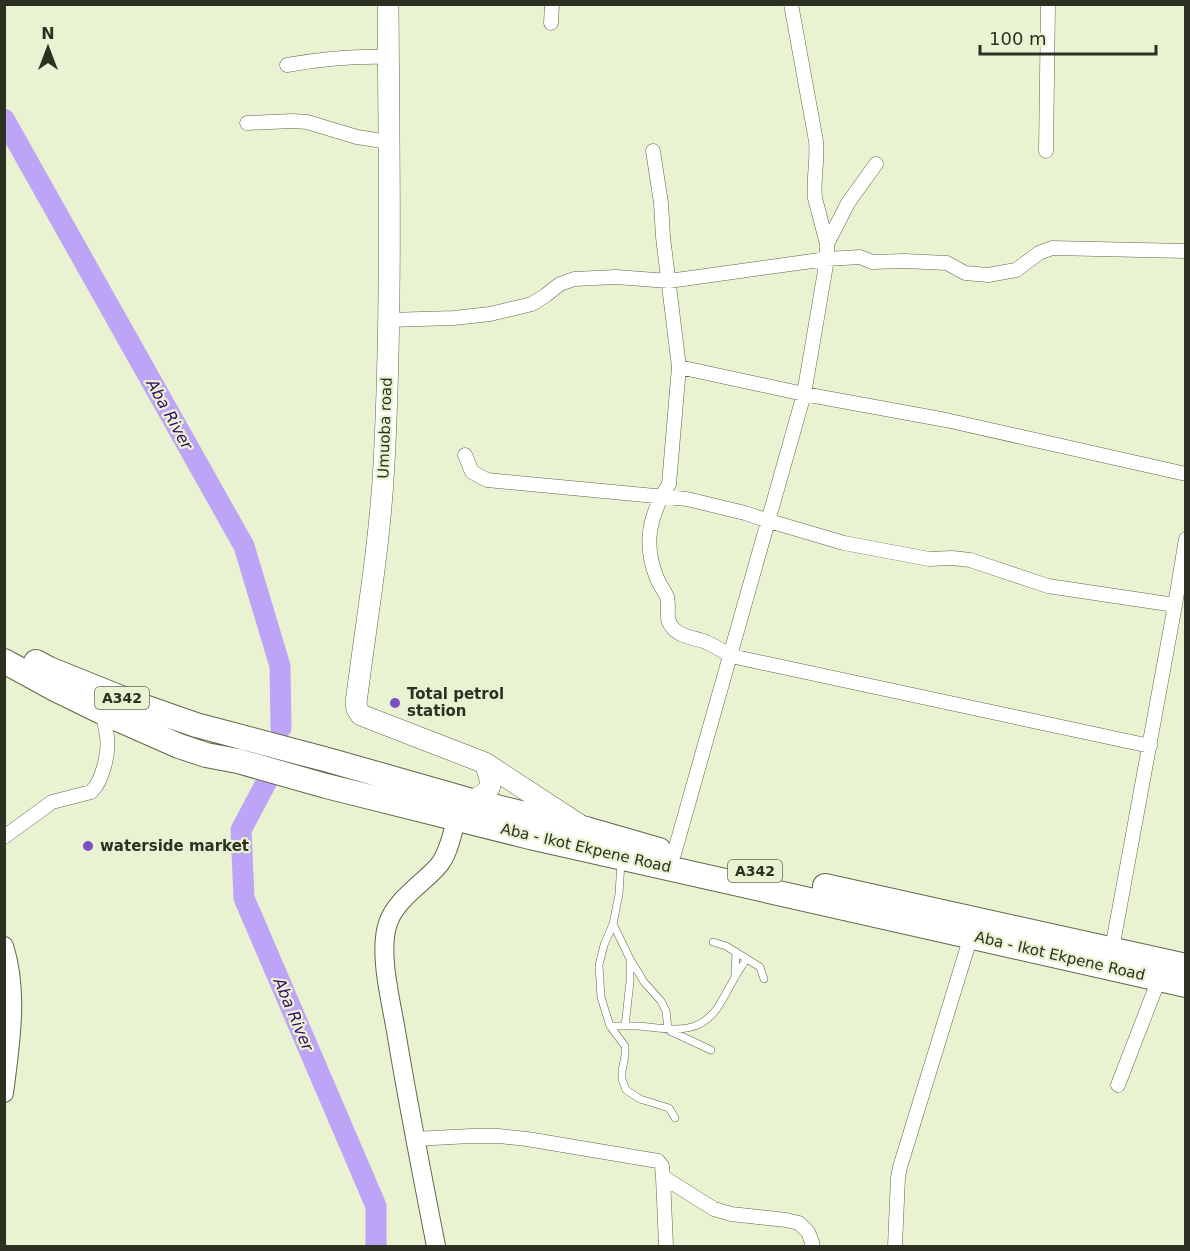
<svg xmlns="http://www.w3.org/2000/svg" width="1190" height="1251" font-family="'DejaVu Sans',sans-serif">
	<rect width="100%" height="100%" fill="#e9f3d1"/>
	<g fill="none" stroke-linecap="round" stroke-linejoin="round">
		<path stroke="#bea4f7" stroke-width="21" d="M 4,119 L 244,546 L 280,666 L 281,728
			M 267,781 L 241,830 L 244,898 L 376,1206 L 376,1246"/>
		<defs>
			<path id="lane" d="M 621,862 L 619,894 L 613,924 L 604,945 L 599,965 L 601,997 L 610,1026 L 625,1046 L 625,1056 L 622,1071 L 622,1079 L 626,1090 L 640,1099 L 669,1108 L 675,1118
				M 613,924 L 630,959 L 644,982 L 661,1001 L 666,1011 L 668,1029
				M 713,942 L 726,946 L 760,967 L 764,979
				M 735,975 L 736,952
				M 610,1026 C 619,1026 629,1026 638,1026 C 668,1028 697,1038 718,1007 C 728,991 735,975 746,960
				M 625,1026 L 630,982 L 630,960
				M 670,1031 L 711,1050"/>
			<path id="street" d="M 551,23 L 552,4
				M 287,65 C 321,59 354,56 388,57
				M 247,123 L 293,121 L 307,122 L 357,137 L 389,142
				M 653,151 L 661,203 L 663,237 L 679,367 L 669,484 C 650,514 643,542 656,576 C 659,584 664,590 667,597 C 670,608 664,619 673,628 C 680,637 696,638 706,642 C 715,646 723,651 731,656 L 1150,746
				M 1046,151 L 1048,4
				M 827,244 L 848,203 L 876,164
				M 388,320 L 454,318 L 490,314 L 532,304 L 546,295 L 560,284 L 574,279 L 616,277 L 669,281 L 827,259 L 860,257 L 872,262 L 904,261 L 947,263 L 965,273 L 988,275 L 1016,270 L 1039,253 L 1052,248 L 1186,251
				M 679,367 L 804,394 L 946,420 L 1186,474
				M 465,455 L 472,472 L 487,480 L 687,499 L 745,513 L 769,521 L 844,543 L 929,559 L 952,558 L 970,560 L 1048,586 L 1175,605
				M 4,837 L 52,802 L 91,792 C 103,781 109,752 107,737 C 106,729 104,720 102,712
				M 674,854 L 804,394 L 827,259 L 827,244 L 815,198 C 813,179 818,160 816,141 L 791,4
				M 1112,949 L 1175,605 L 1186,539
				M 1118,1085 L 1159,979
				M 414,1139 L 471,1136 L 499,1136 L 527,1139 L 658,1161 L 662,1166 L 663,1177 L 666,1246
				M 663,1177 L 714,1209 L 731,1214 L 786,1220 L 799,1223 L 808,1232 L 812,1242 L 812,1246
				M 895,1246 L 898,1177 L 900,1167 L 971,936"/>
			<path id="secondary" d="M 4,946 C 19,992 10,1046 4,1093
				M 436,1246 C 422,1175 408,1104 396,1031 C 391,1001 378,952 388,923 C 396,899 424,883 439,865 C 449,853 452,833 457,818"/>
			<path id="primary" d="M 388,4 C 389,157 392,311 384,464 C 380,544 366,623 356,703 L 357,709 L 361,715 L 485,763 L 578,824
				M 472,801 C 494,790 493,785 485,763"/>
			<path id="highway" d="M 4,661 L 55,689 L 102,712 L 179,746 L 206,755 L 238,761 L 326,786 L 530,837 L 1186,985
				M 36,662 L 49,669 L 136,704 L 196,725 L 328,760 L 472,801 L 586,829 L 659,850
				M 825,886 L 1186,966"/>
		</defs>
		<use href="#lane" stroke="#5e6749" stroke-width="8"/>
		<use href="#street" stroke="#5e6749" stroke-width="15"/>
		<use href="#secondary" stroke="#5e6749" stroke-width="20"/>
		<use href="#primary" stroke="#5e6749" stroke-width="22"/>
		<use href="#highway" stroke="#5e6749" stroke-width="26"/>
		<use href="#lane" stroke="#fff" stroke-width="7"/>
		<use href="#street" stroke="#fff" stroke-width="14"/>
		<use href="#secondary" stroke="#fff" stroke-width="18"/>
		<use href="#primary" stroke="#fff" stroke-width="21"/>
		<use href="#highway" stroke="#fff" stroke-width="24"/>
	</g>
	<g fill="#7d4fc7" stroke="#e9f3d1" stroke-width="2">
		<circle cx="395" cy="703" r="6"/>
		<circle cx="88" cy="846" r="6"/>
	</g>
	<g text-anchor="middle" stroke-width="4.5" stroke-linejoin="round" paint-order="stroke">
		<g fill="#e9f3d1" stroke="#656b58" stroke-width="1.5">
			<rect x="95" y="687" width="54" height="22" rx="4.5"/>
			<rect x="728" y="860" width="54" height="22" rx="4.5"/>
		</g>
		<g font-size="14" font-weight="bold" fill="#2d3124">
			<text x="122" y="703">A342</text>
			<text x="755" y="876">A342</text>
		</g>
		<g font-size="15" fill="#2d3124" stroke="#e9f3d1">
			<text transform="translate(385 428) rotate(-88)" y="5">Umuoba road</text>
			<text transform="translate(586 848) rotate(13)" y="5">Aba - Ikot Ekpene Road</text>
			<text transform="translate(1060 956) rotate(13)" y="5">Aba - Ikot Ekpene Road</text>
		</g>
		<g font-size="15" font-weight="bold" fill="#2d3124" stroke="#e9f3d1" text-anchor="start">
			<text x="407" y="699">Total petrol<tspan x="407" dy="17">station</tspan></text>
			<text x="100" y="851">waterside market</text>
		</g>
		<g font-size="16" font-style="italic" fill="#370769" stroke="#e9f3d1">
			<text transform="translate(170 414) rotate(61)" y="6">Aba River</text>
			<text transform="translate(294 1014) rotate(67)" y="6">Aba River</text>
		</g>
	</g>
	<rect width="1190" height="1251" fill="none" stroke="#2d3124" stroke-width="12"/>
	<g transform="translate(48 48)" stroke="#e9f3d1" stroke-width="4.5" paint-order="stroke">
	<path d="M0-4.5L10 22L0 15L-10 22Z" fill="#2d3124"/>
	<text y="-9" font-size="16" font-weight="bold" text-anchor="middle" fill="#2d3124">N</text>
	</g>
	<path d="M980 45v9h176v-9" fill="none" stroke="#2d3124" stroke-width="3"/>
	<text x="989" y="45" font-size="18" fill="#2d3124" stroke="#e9f3d1" stroke-width="4.5" paint-order="stroke">100 m</text>
</svg>
